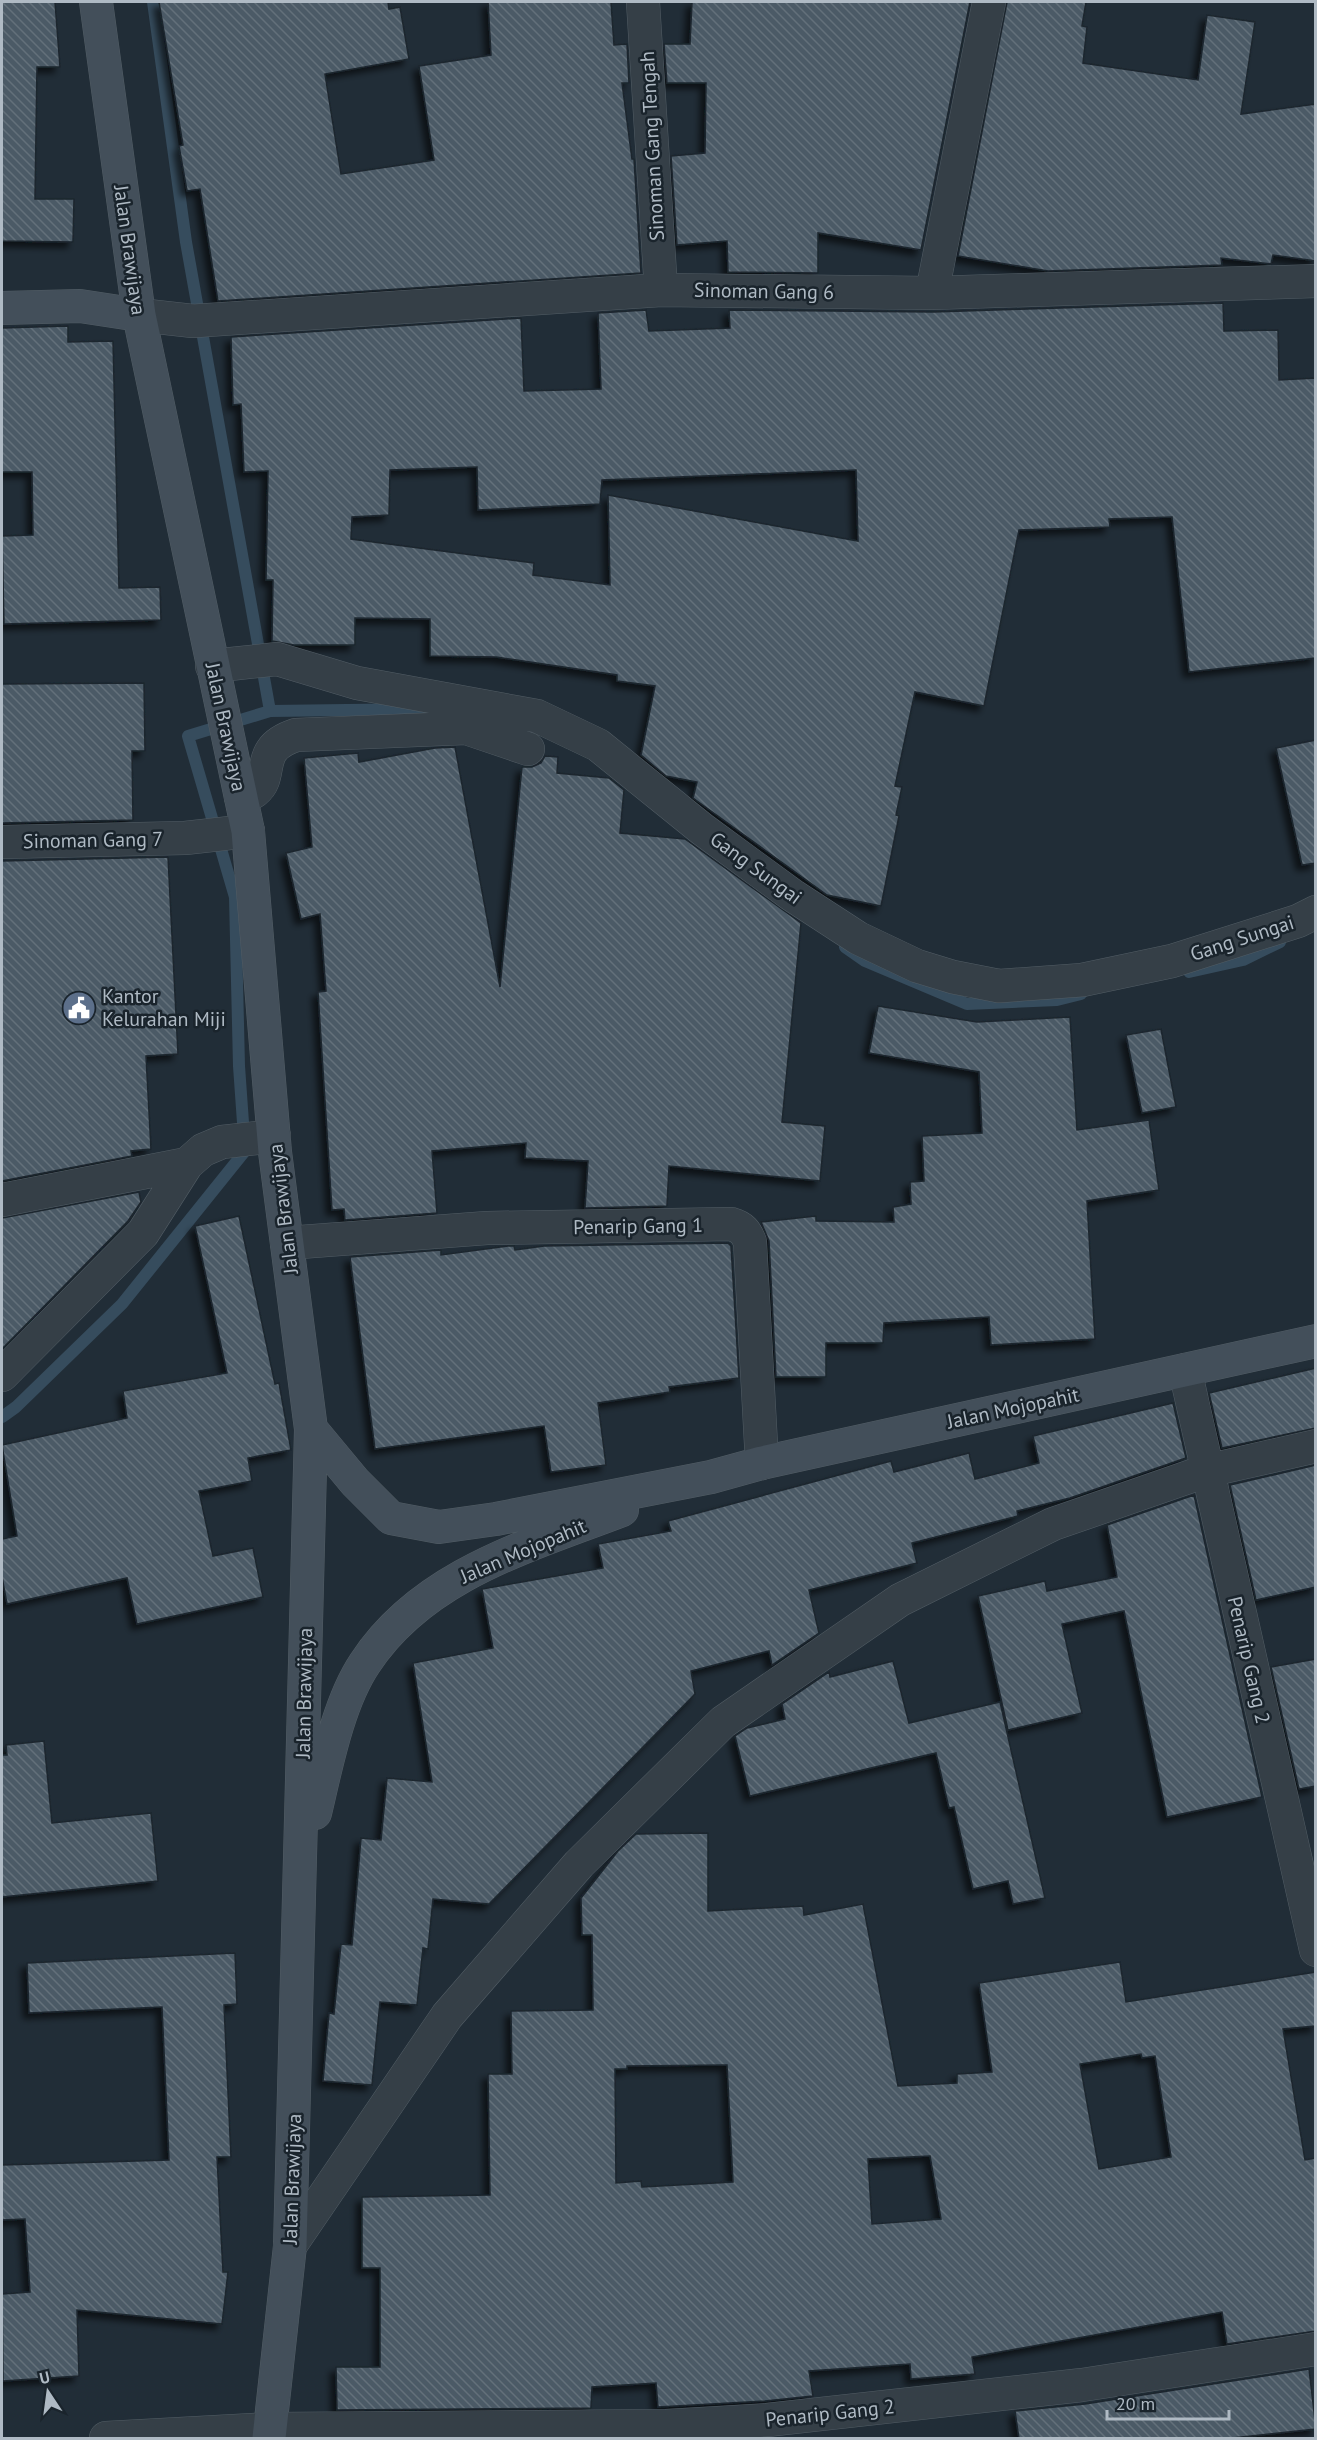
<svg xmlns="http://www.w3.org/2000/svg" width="1317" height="2440" font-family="'PT Sans',sans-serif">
	<defs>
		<pattern id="building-back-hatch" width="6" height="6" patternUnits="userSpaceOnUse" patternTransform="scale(1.5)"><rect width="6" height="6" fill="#4c5a66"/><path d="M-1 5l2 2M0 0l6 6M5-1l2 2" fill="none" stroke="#63707a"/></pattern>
		<filter id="shadow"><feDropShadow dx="-5.5" dy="5.5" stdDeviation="3" flood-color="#0009"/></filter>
	</defs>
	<rect width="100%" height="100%" fill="#212d37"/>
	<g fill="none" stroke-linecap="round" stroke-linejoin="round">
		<path stroke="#364c5d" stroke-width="12" d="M 153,2 L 186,242 L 270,711
			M 845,947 L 865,961 L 967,1004 L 1057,1000 L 1081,994
			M 1189,972 L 1243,960 L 1280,942
			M 2,1417 L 16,1407 L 122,1304 L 245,1151 L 239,1066 L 235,897 L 188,736 L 270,711 L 424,709"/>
	</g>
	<path fill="url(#building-back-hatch)" stroke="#1c262e" stroke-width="1.5" fill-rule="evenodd" filter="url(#shadow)" d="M 2,2 L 55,2 L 60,67 L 37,67 L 35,199 L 74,199 L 73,242 L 2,241 Z
		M 159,2 L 388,2 L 389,9 L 400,7 L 409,59 L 325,74 L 341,174 L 434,160 L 419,66 L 491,55 L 488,2 L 611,2 L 614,45 L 627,44 L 629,83 L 622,83 L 632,159 L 634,159 L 641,273 L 218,301 L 200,189 L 187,191 L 179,146 L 183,145 Z
		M 692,2 L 970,2 L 921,250 L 818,233 L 818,273 L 728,272 L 727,241 L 677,245 L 671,156 L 705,153 L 706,83 L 667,83 L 664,44 L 690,44 Z
		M 1007,2 L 1086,2 L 1082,26 L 1087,27 L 1083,63 L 1198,80 L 1207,15 L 1255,22 L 1241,114 L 1316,104 L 1316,261 L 1273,255 L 1271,264 L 1221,258 L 1222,265 L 1048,271 L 958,256 Z
		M 1223,303 L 1224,331 L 1278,330 L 1279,380 L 1316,378 L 1316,658 L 1189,672 L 1172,517 L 1109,519 L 1110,527 L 1019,530 L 984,706 L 915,692 L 895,786 L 902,787 L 896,815 L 899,816 L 881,906 L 827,895 L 693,798 L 697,782 L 666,776 L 641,755 L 655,686 L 617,681 L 617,675 L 496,657 L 430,656 L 430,619 L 355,618 L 355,645 L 294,645 L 272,641 L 273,580 L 266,580 L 268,471 L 244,472 L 241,404 L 233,405 L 231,337 L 521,318 L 524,391 L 601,389 L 598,313 L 646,310 L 649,331 L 730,328 L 729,310 L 933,312 ZM 477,467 L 478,510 L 600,504 L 602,480 L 856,470 L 858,541 L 608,495 L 610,585 L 533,575 L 534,563 L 351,539 L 352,517 L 389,515 L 390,470 Z
		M 68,326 L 68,342 L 113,341 L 119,588 L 160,587 L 161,620 L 4,624 L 2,536 L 33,535 L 32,472 L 2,472 L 2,328 Z
		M 144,683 L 145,751 L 132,751 L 133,820 L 2,823 L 2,684 Z
		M 1316,740 L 1316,863 L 1302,865 L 1276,748 Z
		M 455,747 L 500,987 L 522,767 L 532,767 L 541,763 L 545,756 L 558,757 L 557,773 L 609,778 L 624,790 L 620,833 L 685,839 L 801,923 L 782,1122 L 825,1126 L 820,1181 L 669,1166 L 667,1206 L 585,1208 L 588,1161 L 525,1158 L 526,1143 L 432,1151 L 437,1213 L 345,1220 L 344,1209 L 332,1210 L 318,992 L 326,991 L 320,914 L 301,919 L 286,853 L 312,847 L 304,758 L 358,753 L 359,762 L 435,748 Z
		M 168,857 L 178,1054 L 146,1056 L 151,1149 L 131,1151 L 132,1156 L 2,1181 L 2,861 Z
		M 878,1006 L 977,1022 L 1070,1017 L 1077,1130 L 1149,1120 L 1159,1190 L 1087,1201 L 1095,1339 L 991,1345 L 989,1317 L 884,1323 L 883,1343 L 826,1343 L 826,1377 L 776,1377 L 769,1241 L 761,1222 L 816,1216 L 816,1221 L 894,1222 L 893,1207 L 911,1204 L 910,1182 L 924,1181 L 922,1136 L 982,1133 L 979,1072 L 869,1053 Z
		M 1161,1029 L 1176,1107 L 1142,1113 L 1126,1035 Z
		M 139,1192 L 141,1202 L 128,1221 L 2,1349 L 2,1218 Z
		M 239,1216 L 275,1384 L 279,1383 L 291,1450 L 248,1458 L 252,1481 L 199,1491 L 213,1556 L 253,1548 L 263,1597 L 137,1624 L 127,1578 L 7,1604 L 2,1577 L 2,1539 L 17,1536 L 2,1445 L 127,1418 L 123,1391 L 227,1373 L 195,1226 Z
		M 728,1243 L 731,1246 L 739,1378 L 669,1387 L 670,1392 L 598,1403 L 606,1465 L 551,1472 L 544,1426 L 375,1449 L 350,1257 L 441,1250 L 441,1255 L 508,1246 L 514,1246 L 515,1250 L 544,1246 Z
		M 1316,1368 L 1316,1428 L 1222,1448 L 1209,1393 Z
		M 1173,1403 L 1186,1458 L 1070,1498 L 1017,1511 L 1018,1516 L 912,1543 L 917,1563 L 809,1590 L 819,1633 L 772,1665 L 769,1651 L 691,1671 L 695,1694 L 489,1904 L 433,1899 L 428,1949 L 423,1948 L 417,2005 L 380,2002 L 372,2085 L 323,2081 L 329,2013 L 334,2014 L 341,1944 L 352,1945 L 361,1838 L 381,1840 L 387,1778 L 432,1782 L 413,1663 L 493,1648 L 482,1589 L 603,1568 L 598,1544 L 671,1531 L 668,1521 L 891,1461 L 894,1472 L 969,1453 L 975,1479 L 1039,1463 L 1033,1436 Z
		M 1316,1465 L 1316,1587 L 1256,1600 L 1230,1485 Z
		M 1194,1495 L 1262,1797 L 1167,1817 L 1124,1611 L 1062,1624 L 1082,1713 L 1008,1730 L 978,1596 L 1045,1581 L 1047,1591 L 1117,1577 L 1107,1525 Z
		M 1316,1659 L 1316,1786 L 1299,1789 L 1271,1667 Z
		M 893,1661 L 909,1723 L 1000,1702 L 1045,1898 L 1013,1904 L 1008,1881 L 973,1889 L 954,1807 L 949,1808 L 936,1753 L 750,1796 L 735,1736 L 747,1728 L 785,1719 L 782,1704 L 829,1672 L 830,1677 Z
		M 44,1741 L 52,1823 L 151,1813 L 158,1881 L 2,1897 L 2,1755 L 7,1755 L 6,1745 Z
		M 708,1833 L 708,1911 L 803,1906 L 804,1915 L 863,1904 L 898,2086 L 957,2083 L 957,2074 L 992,2072 L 979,1983 L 1120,1962 L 1126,2002 L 1316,1972 L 1316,2026 L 1283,2029 L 1305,2160 L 1316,2158 L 1316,2331 L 1227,2344 L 1222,2312 L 972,2357 L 975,2374 L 911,2379 L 910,2364 L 809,2371 L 813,2396 L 765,2401 L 658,2407 L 656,2383 L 592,2387 L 591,2408 L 337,2410 L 336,2367 L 380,2367 L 380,2268 L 362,2268 L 362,2197 L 490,2195 L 488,2074 L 512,2074 L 511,2011 L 593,2010 L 592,1935 L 582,1935 L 581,1898 L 618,1851 L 636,1834 ZM 1141,2054 L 1142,2058 L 1155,2056 L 1171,2157 L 1099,2169 L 1080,2064 ZM 727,2065 L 733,2182 L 642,2187 L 641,2181 L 616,2183 L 615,2069 L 627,2069 L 627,2066 ZM 930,2156 L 941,2219 L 872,2224 L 868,2159 Z
		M 235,1953 L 237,2004 L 224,2005 L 231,2157 L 217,2157 L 223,2272 L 228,2272 L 222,2324 L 77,2310 L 79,2376 L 3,2381 L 2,2294 L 30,2292 L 25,2219 L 2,2220 L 2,2165 L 169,2160 L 162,2007 L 29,2013 L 27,1963 Z
		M 1309,2369 L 1316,2429 L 1223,2439 L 1019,2439 L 1015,2411 L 1085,2404 Z"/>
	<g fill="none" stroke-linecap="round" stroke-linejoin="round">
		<defs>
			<path id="minor" d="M 643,2 L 661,290
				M 932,293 L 989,2
				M 139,315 L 193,321 L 661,290 L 932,293 L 1316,281
				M 212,666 L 277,659 L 357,683 L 537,716 L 598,745 L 702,829 L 792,895 L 858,938 L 917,966 L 953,977 L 999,986 L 1082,980 L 1172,961 L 1298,921 L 1316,912
				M 241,797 C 245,795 252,794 255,791 C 275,775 253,749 296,735 L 466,728 L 528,749
				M 2,842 L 185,838 L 248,831
				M 2,1200 L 187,1164
				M 287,1243 L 487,1228 L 731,1224 C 742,1227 746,1232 750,1242 L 762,1463
				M 1185,1370 L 1316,1950
				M 2,1375 L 143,1233 L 187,1164 L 203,1150 L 222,1142 L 274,1136
				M 290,2246 L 447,2016 L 579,1864 L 723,1722 L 900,1600 L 1053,1524 L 1206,1471 L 1316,1446
				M 106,2438 L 269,2429 L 666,2426 L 767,2420 L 1082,2385 L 1316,2349"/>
			<path id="secondary" d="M 96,2 L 139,315 L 248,831 L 275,1152 L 311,1429 L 290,2246 L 269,2438
				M 2,308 L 80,306 L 139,315
				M 311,1429 L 355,1482 L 391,1518 L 439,1527 L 496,1519 L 711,1477 L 762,1463 L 1316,1341
				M 315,1813 C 326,1767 338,1703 365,1663 C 423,1575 528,1546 622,1510"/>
		</defs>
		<use href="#minor" stroke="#525d65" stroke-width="34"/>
		<use href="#secondary" stroke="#525d65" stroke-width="34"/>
		<use href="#minor" stroke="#353f47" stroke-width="33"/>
		<use href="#secondary" stroke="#434f5a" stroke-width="33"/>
	</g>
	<defs>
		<symbol id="civic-disc" viewBox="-11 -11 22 22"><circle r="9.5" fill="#5c6f8a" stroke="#1a242c"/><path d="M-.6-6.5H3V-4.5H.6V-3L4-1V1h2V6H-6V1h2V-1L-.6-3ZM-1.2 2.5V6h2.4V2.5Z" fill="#fff"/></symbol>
	</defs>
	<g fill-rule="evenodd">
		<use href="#civic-disc" x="60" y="989" width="38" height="38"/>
	</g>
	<g text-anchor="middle" stroke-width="5" stroke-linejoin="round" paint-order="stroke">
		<g font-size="20" fill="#afbac4" stroke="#1a242c">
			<text transform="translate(652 146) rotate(-93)" y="7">Sinoman Gang Tengah</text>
			<text transform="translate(130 250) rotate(82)" y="7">Jalan Brawijaya</text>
			<text transform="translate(764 291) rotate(1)" y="7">Sinoman Gang 6</text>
			<text transform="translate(226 727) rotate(78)" y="7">Jalan Brawijaya</text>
			<text transform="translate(93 840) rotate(-1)" y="7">Sinoman Gang 7</text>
			<text transform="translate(756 868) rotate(36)" y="7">Gang Sungai</text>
			<text transform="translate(1242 938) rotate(-18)" y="7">Gang Sungai</text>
			<text transform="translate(283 1209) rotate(-97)" y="7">Jalan Brawijaya</text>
			<text transform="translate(638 1226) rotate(-1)" y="7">Penarip Gang 1</text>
			<text transform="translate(1013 1408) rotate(-12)" y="7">Jalan Mojopahit</text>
			<text transform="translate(523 1551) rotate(-23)" y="7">Jalan Mojopahit</text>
			<text transform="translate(1249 1660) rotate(77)" y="7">Penarip Gang 2</text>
			<text transform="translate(304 1693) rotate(-89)" y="7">Jalan Brawijaya</text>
			<text transform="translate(292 2179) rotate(-88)" y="7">Jalan Brawijaya</text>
			<text transform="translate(830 2413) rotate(-6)" y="7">Penarip Gang 2</text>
		</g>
		<g font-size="20" fill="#afbac4" stroke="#1a242c" text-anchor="start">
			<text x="102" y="1003">Kantor<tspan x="102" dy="23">Kelurahan Miji</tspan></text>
		</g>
	</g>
	<rect width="1317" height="2440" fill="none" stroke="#afbac4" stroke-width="6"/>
	<g transform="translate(48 2392) rotate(347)" stroke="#1a242c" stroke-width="4.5" paint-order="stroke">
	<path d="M0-4.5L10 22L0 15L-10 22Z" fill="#afbac4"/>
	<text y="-9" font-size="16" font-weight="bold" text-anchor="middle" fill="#afbac4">U</text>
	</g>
	<path d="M1107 2410v9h122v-9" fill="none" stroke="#afbac4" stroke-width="3"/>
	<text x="1116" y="2410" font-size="18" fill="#afbac4" stroke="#1a242c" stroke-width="4.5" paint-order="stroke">20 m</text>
</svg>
